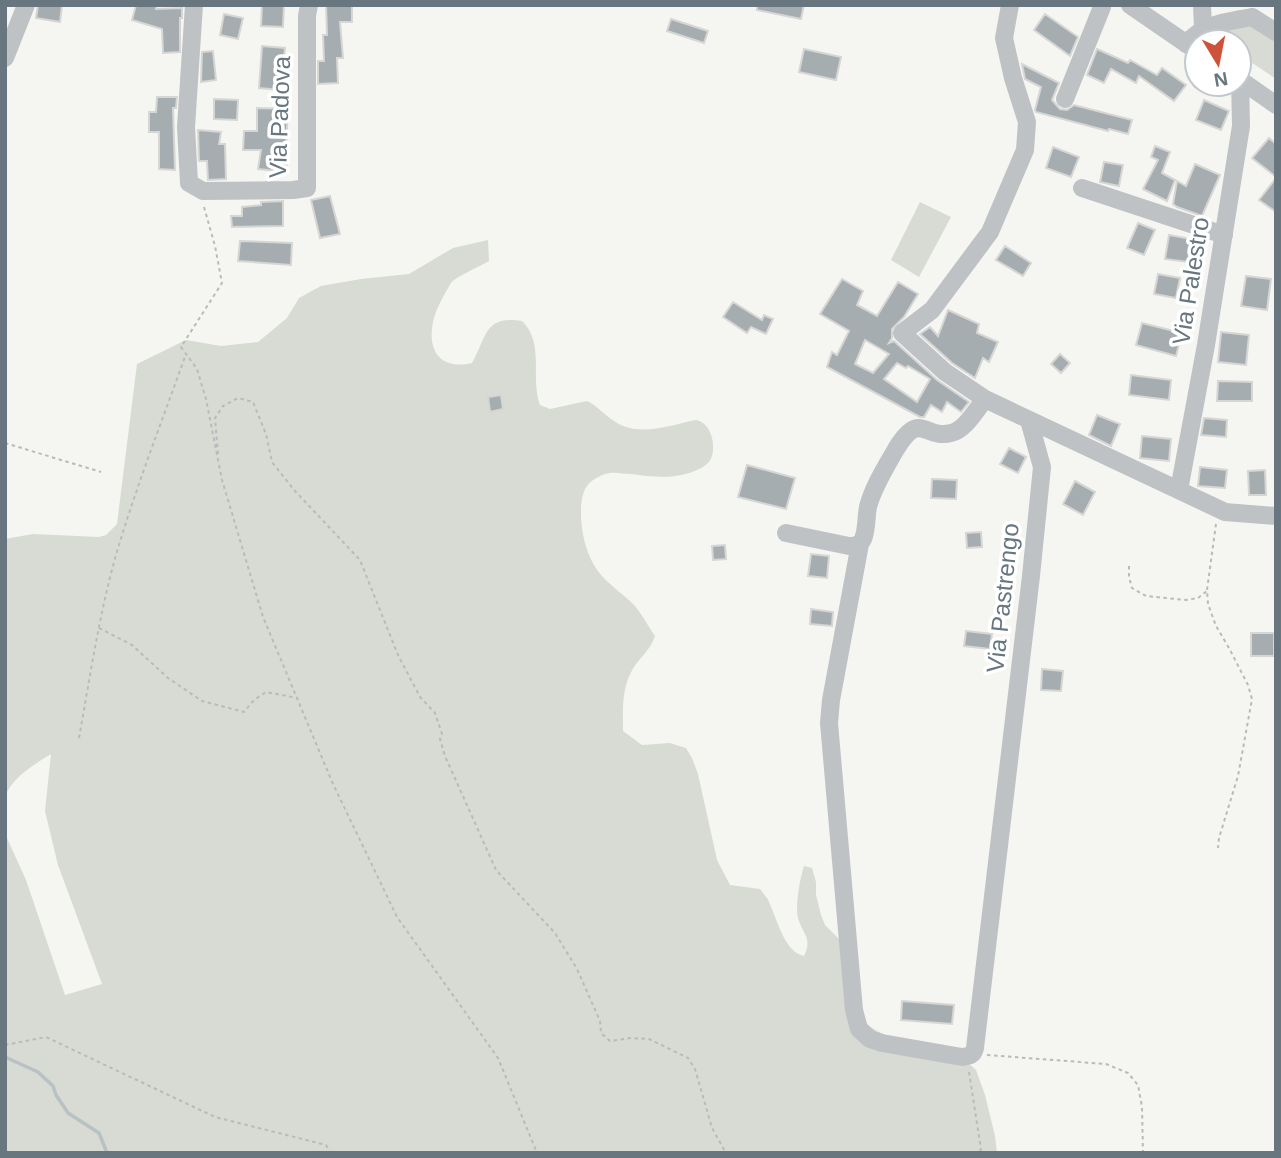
<svg xmlns="http://www.w3.org/2000/svg" width="1281" height="1158" font-family="Helvetica,sans-serif">
	<rect width="100%" height="100%" fill="#f5f5f2"/>
	<path fill="#d7dbd3" d="M 1250,23 L 1276,40 L 1276,79 L 1239,54 L 1239,42 L 1221,42 L 1210,34 Z
		M 920,202 L 951,217 L 919,277 L 891,260 Z
		M 488,240 L 489,261 C 481,266 455,277 451,283 C 445,293 437,307 434,318 C 426,348 438,371 472,363 C 487,338 483,315 522,321 C 545,343 530,378 540,405 L 550,409 L 587,401 C 598,406 604,415 614,421 C 638,438 670,425 696,420 C 708,422 714,437 713,449 C 713,459 708,465 699,469 C 677,480 654,477 631,474 C 624,474 616,472 610,473 C 602,474 591,480 587,486 C 582,493 581,503 581,512 C 581,534 587,559 602,576 C 612,587 624,595 634,605 C 642,614 648,626 655,636 C 651,648 644,654 636,664 C 621,685 623,707 623,731 L 642,745 L 670,743 L 686,748 L 692,758 L 698,774 L 717,860 L 730,885 L 760,889 C 762,892 765,895 767,898 C 776,914 783,952 804,956 C 813,938 802,933 798,918 C 795,906 800,878 804,866 L 812,868 L 816,882 L 816,895 L 821,915 L 825,925 L 842,942 L 860,1014 L 870,1027 L 890,1038 L 967,1062 L 976,1070 L 985,1095 L 995,1136 L 997,1153 L 5,1153 L 5,820 L 7,838 L 26,880 L 65,995 L 102,984 L 58,865 L 45,811 L 51,754 C 35,764 11,778 5,797 L 5,539 L 33,534 L 99,537 L 106,535 L 117,524 L 137,364 L 186,340 L 221,346 L 258,342 L 287,318 L 299,298 L 321,286 L 361,279 L 409,274 L 453,248 Z"/>
	<g fill="none" stroke-linecap="round" stroke-linejoin="round">
		<path stroke="#b8c2c5" stroke-width="3.5" d="M 5,1057 L 38,1072 L 53,1086 L 56,1095 L 68,1113 L 99,1133 L 107,1153"/>
	</g>
	<path fill="#a6adb1" stroke="#d6d6d4" stroke-width="2" fill-rule="evenodd" d="M 38,5 L 62,5 L 60,22 L 36,18 Z
		M 136,5 L 157,5 L 156,9 L 182,8 L 182,18 L 180,18 L 180,52 L 163,53 L 162,29 L 132,20 Z
		M 262,5 L 284,5 L 283,27 L 261,26 Z
		M 326,5 L 352,5 L 352,22 L 340,22 L 343,58 L 337,58 L 338,83 L 318,84 L 318,61 L 324,61 L 323,35 L 327,35 Z
		M 757,5 L 804,5 L 801,19 L 757,10 Z
		M 224,14 L 243,18 L 238,39 L 220,35 Z
		M 1045,14 L 1078,37 L 1070,56 L 1034,30 Z
		M 671,19 L 708,31 L 704,43 L 667,31 Z
		M 262,46 L 285,48 L 281,90 L 259,88 Z
		M 804,49 L 841,57 L 836,80 L 799,72 Z
		M 1097,49 L 1128,63 L 1130,60 L 1157,75 L 1162,68 L 1186,85 L 1174,101 L 1139,76 L 1136,83 L 1111,69 L 1104,83 L 1087,75 Z
		M 213,51 L 216,80 L 201,82 L 202,52 Z
		M 1022,64 L 1059,83 L 1052,100 L 1060,109 L 1067,110 L 1074,105 L 1132,120 L 1128,134 L 1109,129 L 1108,131 L 1036,112 L 1035,110 L 1041,87 L 1025,79 Z
		M 157,97 L 177,97 L 176,108 L 173,108 L 175,170 L 159,169 L 159,132 L 149,132 L 149,112 L 156,112 Z
		M 214,99 L 238,100 L 237,120 L 214,119 Z
		M 1204,100 L 1229,111 L 1221,130 L 1196,120 Z
		M 257,108 L 288,109 L 286,148 L 289,148 L 286,172 L 258,169 L 261,150 L 243,150 L 244,131 L 257,131 Z
		M 198,130 L 221,132 L 219,144 L 225,144 L 226,179 L 208,180 L 207,161 L 199,161 Z
		M 1269,138 L 1276,144 L 1276,177 L 1252,158 Z
		M 1155,146 L 1170,152 L 1162,173 L 1175,180 L 1167,201 L 1143,189 L 1158,160 L 1151,157 Z
		M 1053,147 L 1079,157 L 1071,177 L 1046,168 Z
		M 1104,162 L 1123,165 L 1119,186 L 1100,182 Z
		M 1195,164 L 1220,175 L 1202,216 L 1177,207 L 1173,204 L 1177,181 L 1186,186 Z
		M 1276,178 L 1276,212 L 1259,200 Z
		M 330,196 L 340,234 L 320,238 L 311,200 Z
		M 283,201 L 283,226 L 232,227 L 231,216 L 242,216 L 242,207 L 261,205 L 261,202 Z
		M 1138,223 L 1155,230 L 1144,255 L 1127,248 Z
		M 1169,235 L 1191,239 L 1188,262 L 1165,259 Z
		M 240,241 L 292,243 L 291,265 L 238,261 Z
		M 1005,246 L 1031,263 L 1023,276 L 996,260 Z
		M 1158,274 L 1180,278 L 1176,298 L 1154,294 Z
		M 1246,276 L 1271,279 L 1267,310 L 1241,306 Z
		M 842,279 L 863,291 L 857,305 L 877,316 L 898,282 L 918,294 L 904,317 L 892,329 L 892,338 L 889,343 L 894,341 L 937,380 L 969,402 L 961,412 L 947,402 L 942,412 L 931,405 L 924,417 L 920,417 L 827,367 L 832,352 L 837,355 L 849,331 L 820,314 ZM 865,340 L 889,354 L 873,373 L 855,364 ZM 897,363 L 906,368 L 908,366 L 930,379 L 917,402 L 884,379 Z
		M 733,302 L 762,320 L 764,315 L 773,319 L 766,334 L 751,327 L 747,333 L 723,317 Z
		M 948,310 L 979,324 L 977,333 L 998,342 L 989,362 L 983,358 L 975,378 L 952,363 L 920,334 L 930,327 L 938,336 Z
		M 1142,323 L 1182,333 L 1176,356 L 1136,345 Z
		M 1221,332 L 1249,335 L 1246,365 L 1218,362 Z
		M 1060,354 L 1070,363 L 1061,373 L 1051,364 Z
		M 1131,375 L 1171,380 L 1169,400 L 1129,395 Z
		M 1218,381 L 1252,382 L 1252,401 L 1217,401 Z
		M 501,395 L 503,409 L 490,412 L 488,397 Z
		M 1097,415 L 1120,424 L 1111,446 L 1089,435 Z
		M 1204,418 L 1227,420 L 1226,437 L 1201,435 Z
		M 1142,436 L 1171,439 L 1169,461 L 1140,458 Z
		M 1009,448 L 1026,457 L 1018,473 L 1000,464 Z
		M 747,465 L 795,478 L 786,509 L 738,497 Z
		M 1200,467 L 1227,470 L 1225,488 L 1198,486 Z
		M 1265,470 L 1266,495 L 1249,495 L 1248,471 Z
		M 932,479 L 957,480 L 956,499 L 931,498 Z
		M 1075,481 L 1095,492 L 1083,515 L 1063,504 Z
		M 981,532 L 982,547 L 967,548 L 966,533 Z
		M 725,545 L 726,559 L 713,560 L 712,546 Z
		M 811,554 L 829,556 L 827,578 L 808,576 Z
		M 811,609 L 833,612 L 832,626 L 810,624 Z
		M 966,631 L 992,634 L 990,649 L 964,646 Z
		M 1251,633 L 1274,633 L 1274,656 L 1251,656 Z
		M 1042,669 L 1063,671 L 1061,691 L 1041,690 Z
		M 902,1001 L 954,1005 L 952,1024 L 901,1020 Z"/>
	<g fill="none" stroke-linecap="round" stroke-linejoin="round">
		<path stroke="#b8bbbc" stroke-width="2" stroke-dasharray="3.5 3.5" stroke-linecap="butt" d="M 204,207 L 215,246 L 222,283 L 181,347 L 197,369 L 206,399 L 222,480 L 263,617 L 333,784 L 397,917 L 498,1058 L 537,1153
			M 5,443 L 101,472
			M 218,454 L 215,418 L 223,406 L 238,398 L 253,402 L 266,434 L 272,462 L 295,491 L 360,560 L 398,655 L 420,697 L 435,713 L 442,734 L 440,739 L 445,756 L 496,870 L 555,933 L 577,969 L 600,1021 L 601,1033 L 610,1041 L 631,1038 L 649,1039 L 688,1058 L 695,1069 L 712,1128 L 726,1153
			M 1216,524 L 1207,590 L 1208,604 L 1216,626 L 1229,648 L 1248,685 L 1252,699 L 1238,776 L 1219,838 L 1218,848
			M 1129,566 L 1129,577 L 1132,588 L 1146,596 L 1186,600 L 1198,598 L 1207,591
			M 99,628 L 132,645 L 168,678 L 202,701 L 244,712 L 254,700 L 266,692 L 297,698
			M 79,738 C 90,677 99,615 116,555 C 136,487 162,421 186,354
			M 5,1045 L 46,1037 L 215,1117 L 326,1145 L 330,1153
			M 987,1055 L 1106,1064 L 1128,1073 L 1138,1085 L 1142,1107 L 1143,1153
			M 969,1072 L 981,1149 L 979,1153"/>
		<path stroke="#bec2c5" stroke-width="18" d="M 194,5 L 186,127 L 189,183 L 203,191 L 293,190 L 307,188 L 307,16 L 309,5
			M 1010,5 L 1004,38 L 1013,78 L 1027,122 L 1025,150 L 990,232 L 932,310 L 902,333 L 945,372 L 985,399 L 1225,512 L 1276,516
			M 1130,5 L 1197,51
			M 1202,5 L 1203,29
			M 1186,44 C 1203,23 1228,22 1252,17 L 1276,32
			M 5,58 L 26,5
			M 1239,79 L 1276,105
			M 1065,99 L 1102,7
			M 1082,188 L 1224,235
			M 1179,490 L 1206,345 L 1241,126 L 1240,79
			M 786,533 L 849,546 C 855,546 860,545 863,539 C 867,530 866,517 868,507 C 873,487 886,467 896,449 C 921,409 924,440 951,433 C 965,430 976,410 985,399
			M 860,544 L 831,700 L 829,723 L 854,1010 L 859,1029 L 870,1039 L 882,1043 L 962,1057 C 969,1056 973,1056 975,1048 L 1031,576 L 1042,467 L 1029,420"/>
	</g>
	<g text-anchor="middle" stroke-width="7" stroke-linejoin="round" paint-order="stroke">
		<g font-size="24" fill="#67767f" stroke="#fff">
			<text transform="translate(280 117) rotate(-88)" y="8">Via Padova</text>
			<text transform="translate(1191 281) rotate(-81)" y="8">Via Palestro</text>
			<text transform="translate(1003 598) rotate(-84)" y="8">Via Pastrengo</text>
		</g>
	</g>
	<rect width="1281" height="1158" fill="none" stroke="#67767f" stroke-width="14"/>
	<g transform="translate(1218 63) rotate(170)"><circle r="33" fill="#ffffff" stroke="#c2c8cc" stroke-width="2"/>
	<path d="M0-5L12 26L0 18L-12 26Z" fill="#cd523a"/>
	<text y="-10" font-size="19" font-weight="bold" text-anchor="middle" fill="#67767f">N</text>
	</g>
</svg>
